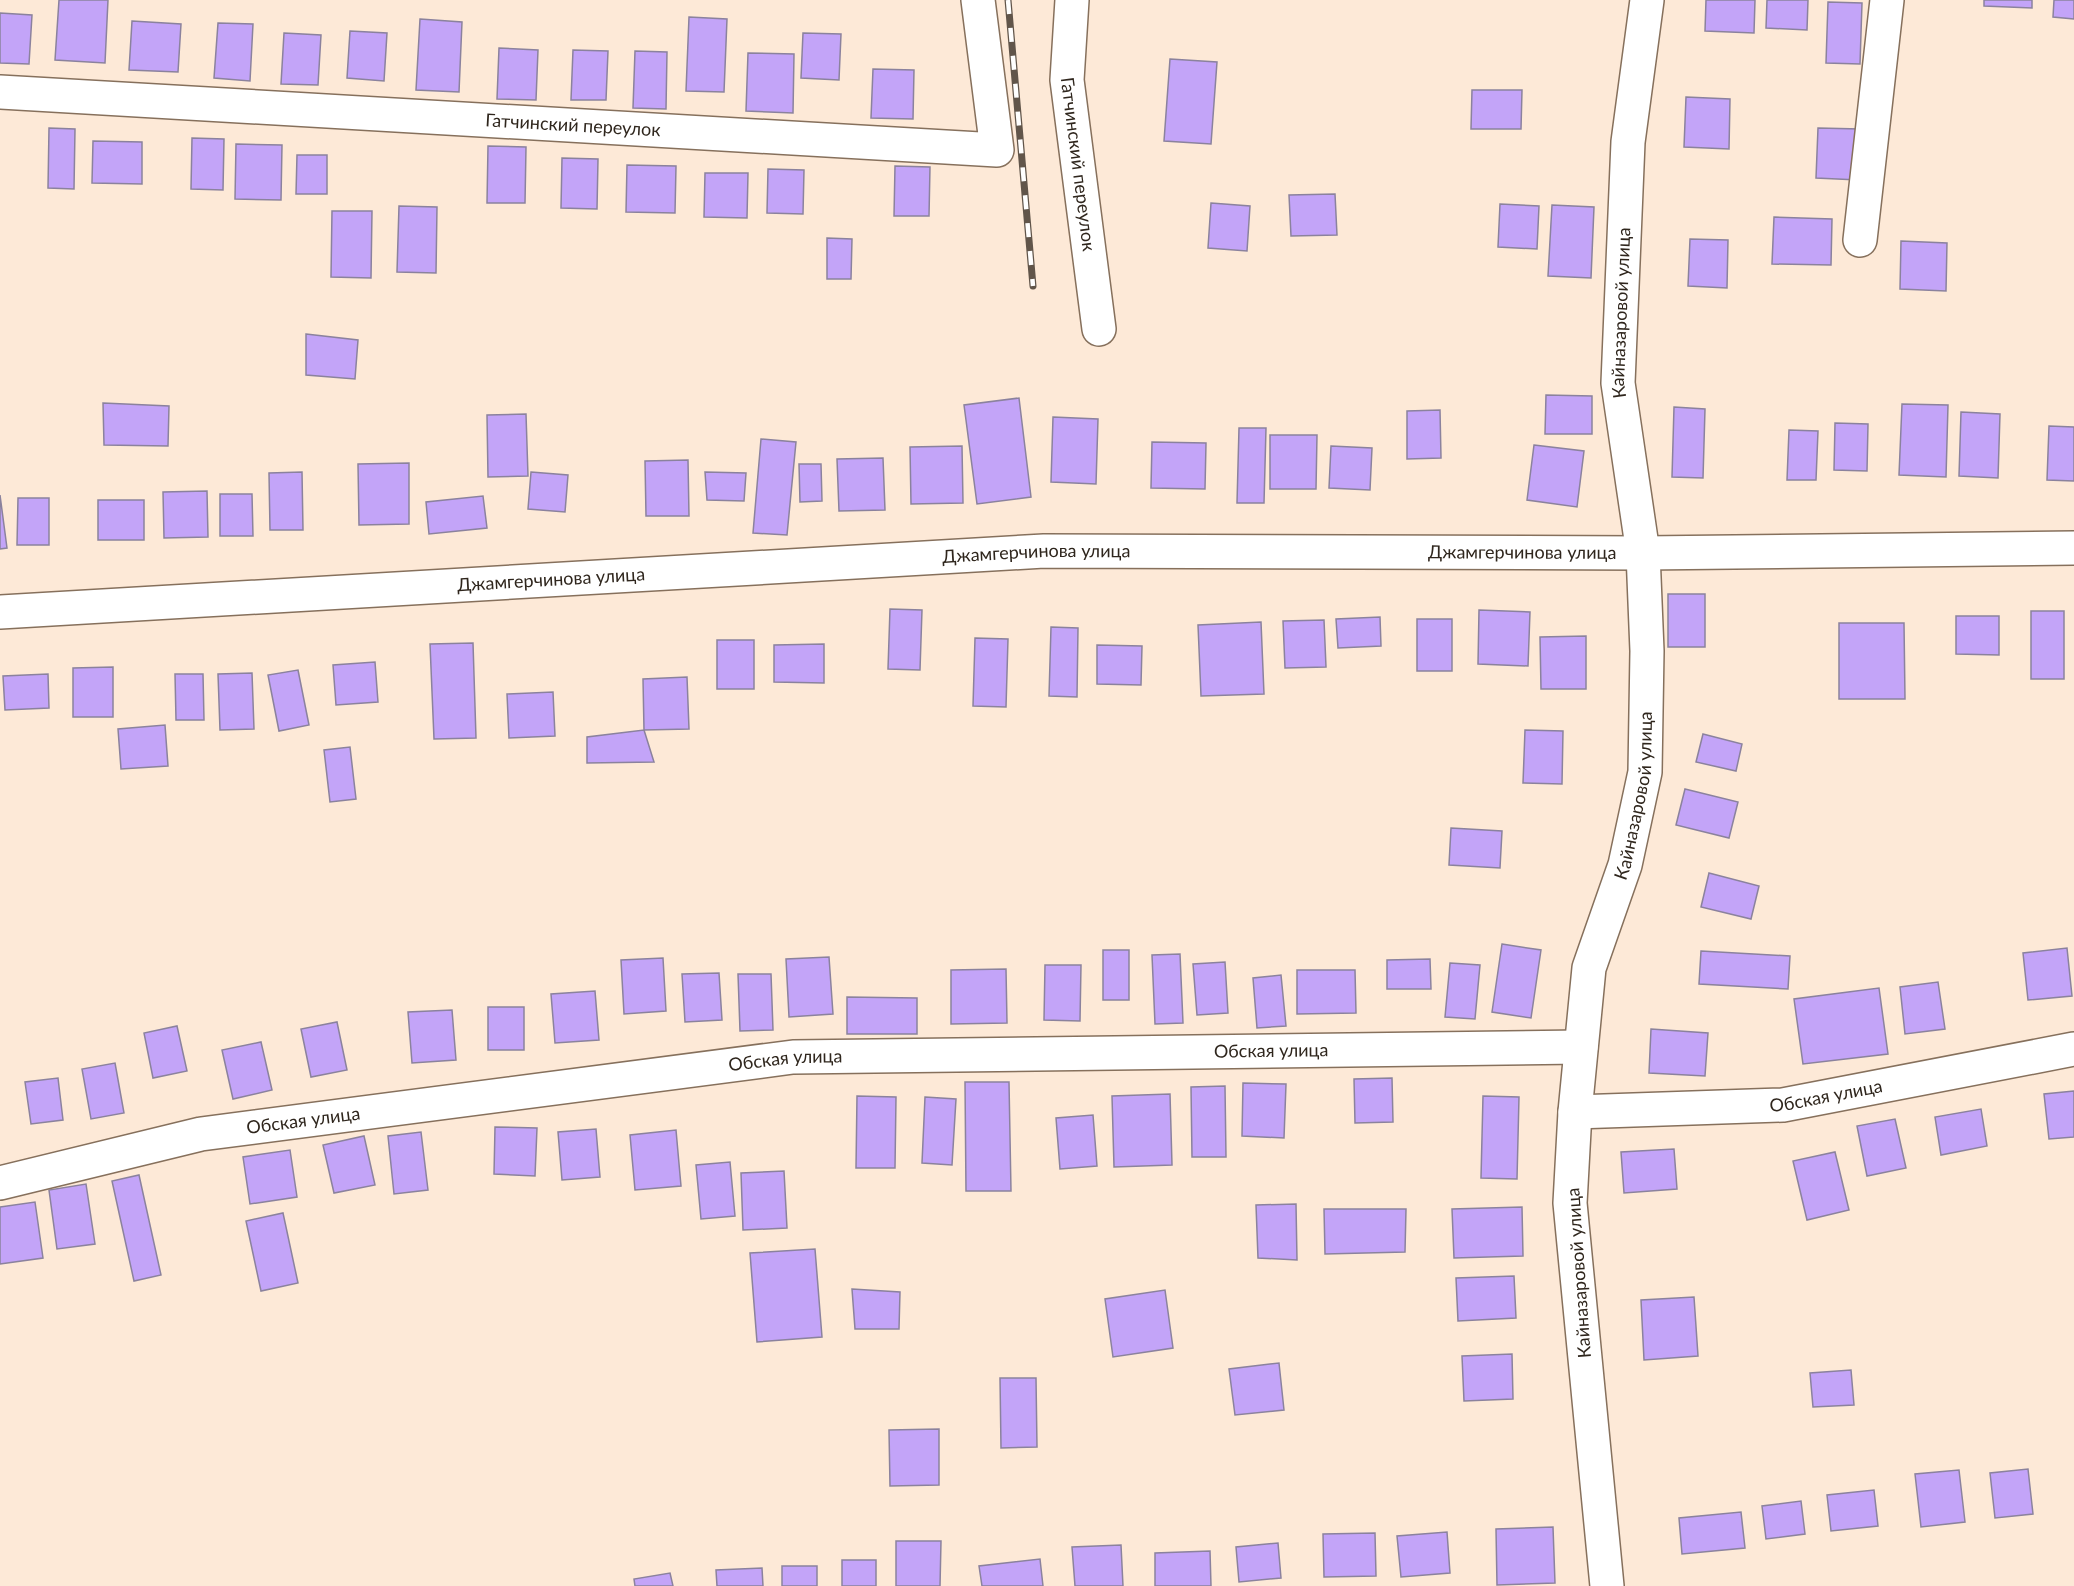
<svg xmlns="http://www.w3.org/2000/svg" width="2074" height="1586" font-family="Lato,sans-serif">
	<rect width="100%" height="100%" fill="#fde9d7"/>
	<path fill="#c3a4f8" stroke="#8b829d" stroke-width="1.5" d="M 59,0 L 108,0 L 105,63 L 55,60 Z
		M 1706,0 L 1755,0 L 1754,33 L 1705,31 Z
		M 1767,0 L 1808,0 L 1807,30 L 1766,28 Z
		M 1984,0 L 2032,0 L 2032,8 L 1984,6 Z
		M 2054,0 L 2074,0 L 2074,19 L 2053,17 Z
		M 1828,2 L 1862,3 L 1860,64 L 1826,63 Z
		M 0,13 L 32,15 L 29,64 L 0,63 Z
		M 689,17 L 727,19 L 724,92 L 686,91 Z
		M 420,19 L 462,22 L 459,92 L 416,90 Z
		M 132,21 L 181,24 L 178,72 L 129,70 Z
		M 218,23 L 253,24 L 250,81 L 214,78 Z
		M 350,31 L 387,33 L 384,81 L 347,78 Z
		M 284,33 L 321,35 L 318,85 L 281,84 Z
		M 803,33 L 841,34 L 839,80 L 801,78 Z
		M 499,48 L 538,50 L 536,100 L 497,99 Z
		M 573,50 L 608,51 L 606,100 L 571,100 Z
		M 635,51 L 667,52 L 666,109 L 633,108 Z
		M 748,53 L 794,54 L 793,113 L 746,111 Z
		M 1170,59 L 1217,62 L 1211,144 L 1164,141 Z
		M 873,69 L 914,70 L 913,119 L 871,118 Z
		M 1472,90 L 1522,90 L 1521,129 L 1471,129 Z
		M 1686,97 L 1730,99 L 1729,149 L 1684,147 Z
		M 49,128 L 75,129 L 74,189 L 48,188 Z
		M 1818,128 L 1860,129 L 1858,180 L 1816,178 Z
		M 192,138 L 224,139 L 223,190 L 191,189 Z
		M 93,141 L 142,142 L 142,184 L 92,183 Z
		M 236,144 L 282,145 L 281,200 L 235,199 Z
		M 488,146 L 526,147 L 525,203 L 487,203 Z
		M 297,155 L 327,155 L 327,194 L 296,194 Z
		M 562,158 L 598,159 L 597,209 L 561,208 Z
		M 627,165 L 676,166 L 675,213 L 626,212 Z
		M 895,166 L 930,167 L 929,216 L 894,216 Z
		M 768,169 L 804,170 L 803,214 L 767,213 Z
		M 705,173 L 748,173 L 747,218 L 704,217 Z
		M 1335,194 L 1337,235 L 1291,236 L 1289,195 Z
		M 1211,203 L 1250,206 L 1247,251 L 1208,248 Z
		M 1500,204 L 1539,206 L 1537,249 L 1498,247 Z
		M 1552,205 L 1594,207 L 1591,278 L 1548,276 Z
		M 399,206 L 437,207 L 436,273 L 397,272 Z
		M 332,211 L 372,211 L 371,278 L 331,277 Z
		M 1774,217 L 1832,219 L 1831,265 L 1772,264 Z
		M 827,238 L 852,239 L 851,279 L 827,279 Z
		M 1690,239 L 1728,240 L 1727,288 L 1688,286 Z
		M 1901,241 L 1947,243 L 1946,291 L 1900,289 Z
		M 306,334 L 358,340 L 355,379 L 306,375 Z
		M 1546,395 L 1592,396 L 1592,434 L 1545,434 Z
		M 1019,398 L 1031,497 L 977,504 L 964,405 Z
		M 103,403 L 169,406 L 168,446 L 104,445 Z
		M 1902,404 L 1948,405 L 1946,477 L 1899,475 Z
		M 1674,407 L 1705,409 L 1703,478 L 1672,477 Z
		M 1440,410 L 1441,458 L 1407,459 L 1407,411 Z
		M 1961,412 L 2000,414 L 1998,478 L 1959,476 Z
		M 526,414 L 528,476 L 488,477 L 487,415 Z
		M 1053,417 L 1098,419 L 1096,484 L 1051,482 Z
		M 1835,423 L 1868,424 L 1867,471 L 1834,470 Z
		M 2049,426 L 2074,427 L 2074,481 L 2047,480 Z
		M 1239,428 L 1266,428 L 1264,503 L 1237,503 Z
		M 1789,430 L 1818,431 L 1816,480 L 1787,480 Z
		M 1270,435 L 1317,435 L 1316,489 L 1270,489 Z
		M 761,439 L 796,442 L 787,535 L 753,533 Z
		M 1152,442 L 1206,443 L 1205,489 L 1151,488 Z
		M 1534,445 L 1584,451 L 1577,507 L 1527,500 Z
		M 962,446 L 963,503 L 911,504 L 910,447 Z
		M 1331,446 L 1372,448 L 1370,490 L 1329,488 Z
		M 883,458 L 885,510 L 839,511 L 837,459 Z
		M 688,460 L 689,516 L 646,516 L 645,461 Z
		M 409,463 L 409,524 L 359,525 L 358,464 Z
		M 799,464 L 821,464 L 822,501 L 800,502 Z
		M 302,472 L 303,530 L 270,530 L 269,473 Z
		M 531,472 L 568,475 L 565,512 L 528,509 Z
		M 705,472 L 746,473 L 744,501 L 707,500 Z
		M 207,491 L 208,537 L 164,538 L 163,492 Z
		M 220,494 L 252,494 L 253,536 L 220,536 Z
		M 0,495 L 7,548 L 0,549 Z
		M 483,496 L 487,528 L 429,534 L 426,502 Z
		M 18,498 L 49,498 L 49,545 L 17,545 Z
		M 98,500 L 144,500 L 144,540 L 98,540 Z
		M 1668,594 L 1705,594 L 1705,647 L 1668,647 Z
		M 890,609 L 922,610 L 920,670 L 888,669 Z
		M 1479,610 L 1530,612 L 1528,666 L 1478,664 Z
		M 2031,611 L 2064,611 L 2064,679 L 2031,679 Z
		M 1956,616 L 1999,616 L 1999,655 L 1956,654 Z
		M 1380,617 L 1381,646 L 1338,648 L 1336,619 Z
		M 1417,619 L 1452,619 L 1452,671 L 1417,671 Z
		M 1324,620 L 1326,667 L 1285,668 L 1283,621 Z
		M 1261,622 L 1264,694 L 1201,696 L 1198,625 Z
		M 1839,623 L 1904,623 L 1905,699 L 1839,699 Z
		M 1051,627 L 1078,628 L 1077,697 L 1049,696 Z
		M 1586,636 L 1586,689 L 1541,689 L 1540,637 Z
		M 975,638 L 1008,639 L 1006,707 L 973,706 Z
		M 717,640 L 754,640 L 754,689 L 717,689 Z
		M 473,643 L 476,738 L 434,739 L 430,644 Z
		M 824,644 L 824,683 L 774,682 L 774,645 Z
		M 1097,645 L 1142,646 L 1141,685 L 1097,684 Z
		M 375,662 L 378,702 L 336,705 L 333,665 Z
		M 113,667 L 113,717 L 73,717 L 73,668 Z
		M 298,670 L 309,725 L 279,731 L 268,675 Z
		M 252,673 L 254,729 L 220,730 L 218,674 Z
		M 48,674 L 49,708 L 5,710 L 3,676 Z
		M 175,674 L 203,674 L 204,720 L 176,720 Z
		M 687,677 L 689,729 L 644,730 L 643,679 Z
		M 553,692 L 555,736 L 509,738 L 507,694 Z
		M 165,725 L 168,766 L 121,769 L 118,729 Z
		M 644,730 L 654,762 L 587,763 L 587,737 Z
		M 1525,730 L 1563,731 L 1562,784 L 1523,783 Z
		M 1703,734 L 1742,744 L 1736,771 L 1696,762 Z
		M 350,747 L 356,799 L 330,802 L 324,750 Z
		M 1685,789 L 1738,802 L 1729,838 L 1676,825 Z
		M 1451,828 L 1502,831 L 1500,868 L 1449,865 Z
		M 1709,873 L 1759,886 L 1751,919 L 1701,907 Z
		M 1502,944 L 1541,950 L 1531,1018 L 1492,1012 Z
		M 2067,948 L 2072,996 L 2028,1000 L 2023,953 Z
		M 1103,950 L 1129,950 L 1129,1000 L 1103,1000 Z
		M 1701,951 L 1790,956 L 1788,989 L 1699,984 Z
		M 1180,954 L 1183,1023 L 1155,1024 L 1152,955 Z
		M 829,957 L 833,1014 L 789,1017 L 786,959 Z
		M 663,958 L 666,1011 L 624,1014 L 621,960 Z
		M 1430,959 L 1431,989 L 1387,989 L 1387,960 Z
		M 1225,962 L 1228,1013 L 1197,1015 L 1193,964 Z
		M 1450,963 L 1480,965 L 1475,1019 L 1445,1017 Z
		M 1045,965 L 1081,965 L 1080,1021 L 1044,1020 Z
		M 1006,969 L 1007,1023 L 951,1024 L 951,970 Z
		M 1297,970 L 1355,970 L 1356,1013 L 1297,1014 Z
		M 719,973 L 722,1020 L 685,1022 L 682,974 Z
		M 738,974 L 771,974 L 773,1030 L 740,1031 Z
		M 1281,975 L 1286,1026 L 1257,1028 L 1253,978 Z
		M 1938,982 L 1945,1029 L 1905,1034 L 1900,987 Z
		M 1879,988 L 1888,1054 L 1803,1064 L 1794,999 Z
		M 595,991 L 599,1040 L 555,1043 L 551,994 Z
		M 847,997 L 917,998 L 917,1034 L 847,1034 Z
		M 488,1007 L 524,1007 L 524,1050 L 488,1050 Z
		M 452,1010 L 456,1060 L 412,1063 L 408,1012 Z
		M 337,1022 L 347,1070 L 311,1077 L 301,1029 Z
		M 177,1026 L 187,1071 L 153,1078 L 144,1033 Z
		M 1651,1029 L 1708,1033 L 1705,1076 L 1649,1073 Z
		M 261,1042 L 272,1090 L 233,1099 L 222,1050 Z
		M 115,1063 L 124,1113 L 91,1119 L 82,1069 Z
		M 58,1078 L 63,1120 L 31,1124 L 25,1082 Z
		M 1392,1078 L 1393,1122 L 1355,1123 L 1354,1079 Z
		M 965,1082 L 1009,1082 L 1011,1191 L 966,1191 Z
		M 1243,1083 L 1286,1084 L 1284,1138 L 1242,1136 Z
		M 1225,1086 L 1226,1157 L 1192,1157 L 1191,1087 Z
		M 2074,1091 L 2074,1137 L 2049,1139 L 2044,1094 Z
		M 1170,1094 L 1172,1165 L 1114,1167 L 1112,1096 Z
		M 857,1096 L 896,1097 L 895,1168 L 856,1168 Z
		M 1483,1096 L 1519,1097 L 1517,1179 L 1481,1178 Z
		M 925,1097 L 956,1099 L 952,1165 L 922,1163 Z
		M 1981,1109 L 1987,1146 L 1941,1155 L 1935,1117 Z
		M 1093,1115 L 1097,1166 L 1060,1169 L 1056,1118 Z
		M 1895,1119 L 1906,1168 L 1867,1176 L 1857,1126 Z
		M 495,1127 L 537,1128 L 535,1176 L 494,1174 Z
		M 596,1129 L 600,1177 L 562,1180 L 558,1132 Z
		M 676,1130 L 681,1186 L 635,1190 L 630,1135 Z
		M 421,1132 L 428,1190 L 394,1194 L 388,1136 Z
		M 364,1136 L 375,1185 L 334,1193 L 323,1145 Z
		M 1674,1149 L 1677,1189 L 1624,1193 L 1621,1152 Z
		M 290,1150 L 297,1197 L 250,1204 L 243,1157 Z
		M 1835,1152 L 1849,1210 L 1807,1220 L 1793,1161 Z
		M 730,1162 L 735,1216 L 701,1219 L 696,1165 Z
		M 784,1171 L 787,1228 L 743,1230 L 741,1173 Z
		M 139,1175 L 161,1275 L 134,1281 L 112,1181 Z
		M 86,1184 L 95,1244 L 57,1249 L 49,1190 Z
		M 35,1202 L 43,1258 L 0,1264 L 0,1207 Z
		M 1296,1204 L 1297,1260 L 1258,1258 L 1256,1205 Z
		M 1522,1207 L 1523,1256 L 1454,1258 L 1452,1209 Z
		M 1324,1209 L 1406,1209 L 1405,1252 L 1325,1254 Z
		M 283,1213 L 298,1283 L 261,1291 L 246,1221 Z
		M 815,1249 L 822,1337 L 757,1342 L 750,1253 Z
		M 1514,1276 L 1516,1318 L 1458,1321 L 1456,1278 Z
		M 852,1289 L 900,1292 L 899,1329 L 855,1329 Z
		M 1165,1290 L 1173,1348 L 1113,1357 L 1105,1299 Z
		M 1694,1297 L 1698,1356 L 1644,1360 L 1641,1300 Z
		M 1512,1354 L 1513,1399 L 1464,1401 L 1462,1356 Z
		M 1279,1363 L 1284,1410 L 1235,1415 L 1229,1369 Z
		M 1851,1370 L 1854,1405 L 1813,1407 L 1810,1373 Z
		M 1000,1378 L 1036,1378 L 1037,1447 L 1001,1448 Z
		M 939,1429 L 939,1485 L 890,1486 L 889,1430 Z
		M 2028,1469 L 2033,1514 L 1995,1518 L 1990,1473 Z
		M 1959,1470 L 1965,1522 L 1921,1527 L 1915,1474 Z
		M 1874,1490 L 1878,1526 L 1831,1531 L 1827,1495 Z
		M 1801,1501 L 1805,1534 L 1766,1539 L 1762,1506 Z
		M 1741,1512 L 1745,1548 L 1682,1554 L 1679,1518 Z
		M 1553,1527 L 1555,1583 L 1497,1585 L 1496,1529 Z
		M 1447,1532 L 1450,1573 L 1401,1577 L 1397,1536 Z
		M 1375,1533 L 1376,1576 L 1324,1577 L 1323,1534 Z
		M 896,1541 L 941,1541 L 940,1586 L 896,1586 Z
		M 1278,1543 L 1281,1578 L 1239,1582 L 1236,1547 Z
		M 1121,1545 L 1123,1586 L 1075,1586 L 1072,1547 Z
		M 1210,1551 L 1211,1586 L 1155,1586 L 1155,1553 Z
		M 1040,1559 L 1043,1586 L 982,1586 L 979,1566 Z
		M 842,1560 L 876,1560 L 876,1586 L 842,1586 Z
		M 782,1566 L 817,1566 L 817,1586 L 782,1586 Z
		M 762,1568 L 763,1586 L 717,1586 L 716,1570 Z
		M 670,1573 L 673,1586 L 635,1586 L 634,1579 Z"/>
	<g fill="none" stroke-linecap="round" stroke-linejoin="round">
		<defs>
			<g id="minor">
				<path id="s1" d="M 1072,0 L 1067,80 L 1099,329"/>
				<path id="s2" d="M 0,92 L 997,150 L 978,0"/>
				<path d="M 1860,240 L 1887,0"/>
				<path id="s3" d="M 0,612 L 1044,551 L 1643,553 L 2074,548"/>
				<path id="s4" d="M 1575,1112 L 1783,1105 L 2074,1049"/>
				<path id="s5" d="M 0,1183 L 201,1134 L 793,1057 L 1581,1047"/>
				<path id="s6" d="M 1607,1586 L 1570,1203 L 1575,1112 L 1589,968 L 1625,865 L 1645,772 L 1647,651 L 1643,553 L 1618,383 L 1628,142 L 1647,0"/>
			</g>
		</defs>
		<use href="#minor" stroke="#86705c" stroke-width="36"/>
		<use href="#minor" stroke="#fff" stroke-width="33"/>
		<defs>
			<path id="rail" d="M 1008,0 L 1033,286"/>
		</defs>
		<use href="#rail" stroke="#61554a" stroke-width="7"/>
		<use href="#rail" stroke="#fff" stroke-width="4.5" stroke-dasharray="14" stroke-linecap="butt"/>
	</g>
	<g text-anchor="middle" stroke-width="6" stroke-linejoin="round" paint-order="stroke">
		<g font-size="18" fill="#2f261d" stroke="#fff">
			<text dy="6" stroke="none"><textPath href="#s2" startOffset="574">Гатчинский переулок</textPath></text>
			<text dy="6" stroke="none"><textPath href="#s1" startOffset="165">Гатчинский переулок</textPath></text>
			<text dy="6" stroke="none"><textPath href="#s6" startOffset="1286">Кайназаровой улица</textPath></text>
			<text dy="6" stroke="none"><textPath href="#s3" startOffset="1524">Джамгерчинова улица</textPath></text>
			<text dy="6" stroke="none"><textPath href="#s3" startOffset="1038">Джамгерчинова улица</textPath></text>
			<text dy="6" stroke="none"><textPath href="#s3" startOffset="552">Джамгерчинова улица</textPath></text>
			<text dy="6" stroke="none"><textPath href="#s6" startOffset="800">Кайназаровой улица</textPath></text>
			<text dy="6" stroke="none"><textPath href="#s5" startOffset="1282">Обская улица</textPath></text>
			<text dy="6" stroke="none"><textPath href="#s5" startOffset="796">Обская улица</textPath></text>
			<text dy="6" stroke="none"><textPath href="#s4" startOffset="252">Обская улица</textPath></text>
			<text dy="6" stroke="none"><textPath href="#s5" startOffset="310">Обская улица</textPath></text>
			<text transform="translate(1579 1273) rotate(-94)" y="6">Кайназаровой улица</text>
		</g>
	</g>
</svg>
